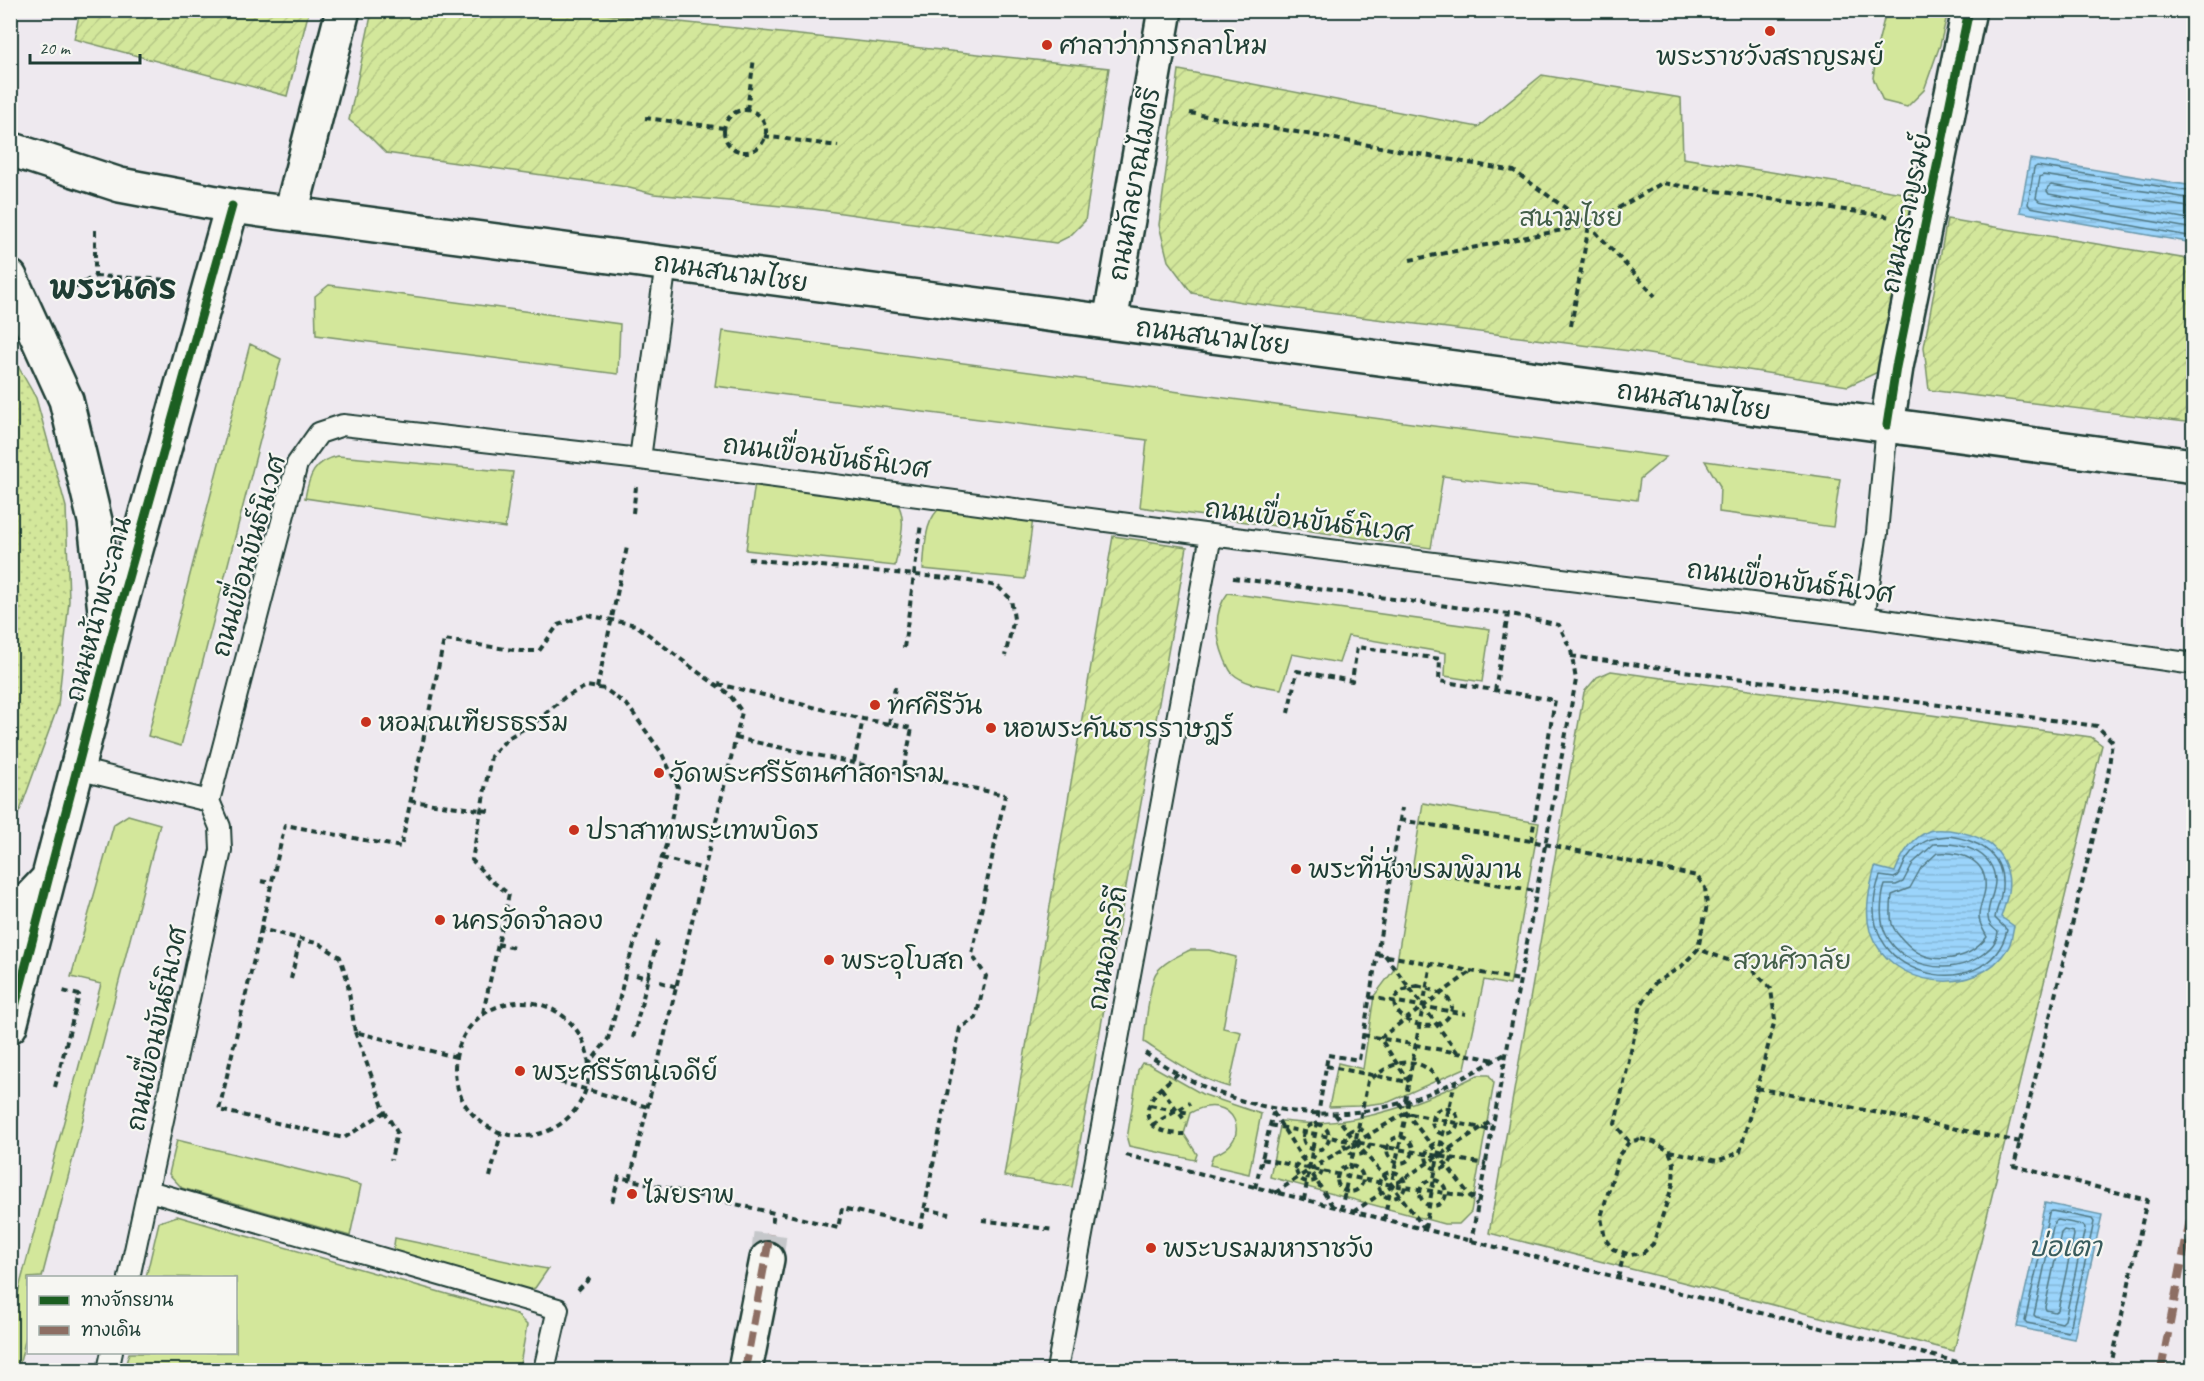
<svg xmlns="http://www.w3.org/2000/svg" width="2204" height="1381" font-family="Caveat,'Playpen Sans Thai',sans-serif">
	<defs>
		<pattern id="park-dots" width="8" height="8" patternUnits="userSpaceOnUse" patternTransform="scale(1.5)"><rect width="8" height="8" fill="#d3e79b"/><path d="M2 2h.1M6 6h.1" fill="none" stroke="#b5c786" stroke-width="1.8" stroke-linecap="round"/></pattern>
		<pattern id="garden-furrows" width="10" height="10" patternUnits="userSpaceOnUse" patternTransform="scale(1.5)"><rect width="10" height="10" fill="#d3e79b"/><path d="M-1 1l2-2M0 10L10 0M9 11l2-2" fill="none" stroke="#b5c786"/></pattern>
		<pattern id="water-rules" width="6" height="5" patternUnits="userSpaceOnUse" patternTransform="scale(1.5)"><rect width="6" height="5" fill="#9bd4fb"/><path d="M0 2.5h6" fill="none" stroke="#85b7d8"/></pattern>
	</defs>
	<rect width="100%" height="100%" fill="#eee9ef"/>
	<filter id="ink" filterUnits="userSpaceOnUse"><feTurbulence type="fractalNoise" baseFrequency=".0167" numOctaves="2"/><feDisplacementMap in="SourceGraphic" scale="12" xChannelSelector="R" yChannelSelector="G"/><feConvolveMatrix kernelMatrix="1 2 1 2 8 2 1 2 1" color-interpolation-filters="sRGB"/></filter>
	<g filter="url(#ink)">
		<path fill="#d3e79b" stroke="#799268" stroke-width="1.5" d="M 1886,11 L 1948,11 L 1940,45 L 1924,90 L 1907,107 L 1883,101 L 1873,78 L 1878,43 Z
			M 329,285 L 620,324 L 618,374 L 316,335 L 315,296 Z
			M 723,331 L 1666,457 L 1640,479 L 1637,500 L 1443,476 L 1431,548 L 1140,507 L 1147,440 L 715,386 Z
			M 250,344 L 281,359 L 181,746 L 148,736 Z
			M 338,456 L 513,472 L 505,528 L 305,498 C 309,476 314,461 338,456 Z
			M 1705,461 L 1840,479 L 1833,527 L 1719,512 L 1720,486 Z
			M 755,482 L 894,498 C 910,518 899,543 895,566 L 746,550 Z
			M 943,505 L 1033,518 L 1025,579 L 923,569 C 926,545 923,521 943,505 Z
			M 1228,593 L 1490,629 L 1482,682 L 1445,676 L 1446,653 L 1348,636 L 1339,663 L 1292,654 L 1281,689 C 1264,686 1245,685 1232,673 C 1229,670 1227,664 1225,660 C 1216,638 1212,613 1228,593 Z
			M 1423,803 L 1539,823 L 1510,985 L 1484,980 L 1465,1068 L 1389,1102 L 1358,1106 L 1329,1107 L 1338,1063 L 1363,1069 L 1374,996 L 1396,967 Z
			M 128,815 L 160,824 L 42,1277 L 28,1278 L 28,1329 L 18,1370 L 11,1370 L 11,1318 L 101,984 L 71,977 L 114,824 Z
			M 1190,950 L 1209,950 L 1236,957 L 1223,1028 L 1241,1032 L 1229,1087 C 1197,1078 1172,1060 1144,1042 C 1145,1030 1150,982 1156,973 C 1163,962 1180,955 1190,950 Z
			M 1142,1063 L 1149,1064 L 1202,1094 L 1261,1114 L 1249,1174 L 1210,1165 L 1213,1155 C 1256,1142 1234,1088 1190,1113 L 1184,1134 L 1197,1154 L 1195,1160 L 1129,1146 L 1127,1139 L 1138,1070 Z
			M 1478,1075 L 1489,1075 L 1494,1083 L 1471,1212 L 1459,1224 L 1444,1224 L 1270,1177 L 1281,1121 C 1294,1122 1306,1124 1319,1123 C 1375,1120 1428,1100 1478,1075 Z
			M 177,1140 L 361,1185 L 350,1236 L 182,1188 L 169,1174 Z
			M 177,1216 L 516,1314 L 527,1325 L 519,1370 L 124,1370 L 129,1353 L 236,1352 L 236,1278 L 146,1277 L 159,1222 Z
			M 395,1238 L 530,1266 L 548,1269 L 535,1288 L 519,1292 L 393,1252 Z"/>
		<path fill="url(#park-dots)" stroke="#799268" stroke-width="1.5" d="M 11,354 L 36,398 L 66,507 L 69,601 L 58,706 L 21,808 L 11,828 Z"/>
		<path fill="url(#garden-furrows)" stroke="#799268" stroke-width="1.5" d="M 80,11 L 80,10 L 309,11 L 287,96 L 74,39 Z
			M 372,11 L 576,11 L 1109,68 L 1085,221 L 1070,236 L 1056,243 L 813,209 L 654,194 L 621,186 L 386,153 L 368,135 L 349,120 Z
			M 1179,70 L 1478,127 L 1542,75 L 1681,98 L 1683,158 L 1916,195 L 1880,371 L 1848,386 L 1630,351 L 1242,302 L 1192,293 L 1168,261 L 1159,225 Z
			M 1947,219 L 2193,260 L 2193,423 L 1929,390 L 1924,347 Z
			M 1113,536 L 1187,547 L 1072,1187 L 1004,1176 Z
			M 1611,671 L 2091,737 L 2102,745 L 1954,1351 L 1489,1233 L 1584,692 L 1597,677 Z"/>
		<path fill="url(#water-rules)" stroke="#6998ab" stroke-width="1.5" d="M 2030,159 L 2193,186 L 2193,243 L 2020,212 Z
			M 1949,830 C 1977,834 2002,844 2008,875 C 2011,889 2005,905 2001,917 L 2014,926 C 2012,933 2012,942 2008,948 C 1976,1000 1889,988 1870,931 C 1864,911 1870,886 1875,867 L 1895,872 C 1901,856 1912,838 1929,831 C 1934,829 1943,830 1949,830 Z
			M 2045,1203 L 2102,1215 L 2074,1339 L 2017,1327 Z"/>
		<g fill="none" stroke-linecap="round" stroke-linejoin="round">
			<path stroke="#517984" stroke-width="1.5" d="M 2194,192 L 2037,166 L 2034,168 L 2028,204 L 2030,207 L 2194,237
				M 2194,199 L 2043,175 L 2040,177 L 2036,198 L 2039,201 L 2194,229
				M 2194,208 L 2051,185 L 2048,187 L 2047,191 L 2049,194 L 2194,220
				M 1949,836 C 1982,841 2008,856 2001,895 C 2000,903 1996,910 1995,918 L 2007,930 C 1989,1009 1843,980 1880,876 L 1894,878 L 1898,876 C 1902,871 1903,864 1907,858 C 1918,842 1931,837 1949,836 Z
				M 1934,844 C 1959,842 1994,850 1995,881 C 1995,893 1987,905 1988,917 C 1988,924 1993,928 1998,932 C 1997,942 1991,948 1983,954 C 1952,979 1895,967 1883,927 C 1880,915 1881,897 1885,885 L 1896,885 L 1903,882 L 1913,863 Z
				M 1937,853 C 1961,851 1988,860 1985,889 C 1984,898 1979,907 1979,916 C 1979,925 1984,930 1987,937 C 1967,963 1928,967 1905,942 C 1900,937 1894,931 1892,924 C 1890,915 1891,904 1892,895 L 1910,888 L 1921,868 Z
				M 2052,1211 L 2092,1219 L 2094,1222 L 2070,1329 L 2068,1332 L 2027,1323 L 2025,1321 L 2049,1213 Z
				M 2058,1220 L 2083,1225 L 2085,1228 L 2065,1320 L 2062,1323 L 2036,1317 L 2034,1315 L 2054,1222 Z
				M 2064,1230 L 2073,1232 L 2074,1235 L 2058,1310 L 2055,1312 L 2046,1310 L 2045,1307 L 2061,1233 Z"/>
			<path stroke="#c5c7ca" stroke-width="33" stroke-dasharray="33 16" stroke-linecap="butt" d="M 767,1259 L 770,1234"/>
			<defs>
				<path id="lane" d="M 640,459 L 666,263
					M 1864,617 L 1877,533 L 1887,425
					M 77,769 L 209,801
					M 149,1191 L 558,1309 L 544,1370
					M 129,1278 L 221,850 L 220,827 L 209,801 L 297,464 L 319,433 L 343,425 L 640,459 L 1211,535 L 1864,617 L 2194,664
					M 108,1370 L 112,1352
					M 1057,1370 L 1211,535"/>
				<path id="street" d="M 291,213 L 343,10
					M 1887,425 L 1896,367 L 1969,10
					M 745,1370 L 767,1259"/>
				<path id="secondary" d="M 10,149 L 120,185 L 232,206 L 2194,466
					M 10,277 L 66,400 L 95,521 L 107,629
					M 1110,322 L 1165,10
					M 10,919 L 46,881
					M 10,1026 L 109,646 L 232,206"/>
			</defs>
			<use href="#lane" stroke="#1f3d34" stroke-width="24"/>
			<use href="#street" stroke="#1f3d34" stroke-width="38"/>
			<use href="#secondary" stroke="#1f3d34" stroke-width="38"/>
			<path stroke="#1f3d34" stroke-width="4" stroke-dasharray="6 4.5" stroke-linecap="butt" d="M 747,110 L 754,58
				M724 131a21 21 0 1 1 42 0a21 21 0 1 1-42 0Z
				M 1190,113 L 1514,171 L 1589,225 L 1655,296
				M 645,118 L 724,128
				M 764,136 L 838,146
				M 1410,260 L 1588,225
				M 95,276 L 171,280
				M 57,298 L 95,276 L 95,228
				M 1571,326 L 1589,225 L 1662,183 L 1892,217
				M 633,513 L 636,487
				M 748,559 L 958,579 L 997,586 L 1011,599 L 1014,619 L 1005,656
				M 1233,578 L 1516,615 L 1559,625 L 1571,650 L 1576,680 L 1471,1242
				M 904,648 L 921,524
				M 1571,656 L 2097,726 L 2112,741 L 2108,776 L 2014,1166 L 2147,1200 L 2110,1370
				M 718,684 L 863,719
				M 895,687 L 889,724 L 912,728 L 903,773
				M 597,688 L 627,547
				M 1495,691 L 1508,614
				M 1288,713 L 1297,671 L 1352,681 L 1357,647 L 1440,659 L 1439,681 L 1555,700 L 1531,841
				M 736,738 L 1005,795 L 972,955 L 986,976 L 976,1018 L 960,1028 L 921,1226 L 842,1208 L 838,1228 L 777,1212
				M 854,762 L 863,719 L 889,724
				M 410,801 L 489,811
				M 1400,820 L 1531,841 L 1697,876 L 1705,888 L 1707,905 L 1698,949 L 1682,966 L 1655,983 L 1641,1005 L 1615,1124 L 1629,1142
				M 662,858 L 704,869
				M 1392,866 L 1536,891
				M 261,881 L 271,883
				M 261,929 L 219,1110 L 344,1138 L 385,1112
				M 497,944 L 515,948
				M 1377,954 L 1520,980
				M 1385,955 L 1457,1052
				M 636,975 L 649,979
				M 291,979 L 300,939
				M 660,982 L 677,987
				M 1417,986 C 1429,989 1460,996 1450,1014 C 1447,1020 1442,1023 1436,1025 C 1404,1032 1371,994 1417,986 Z
				M 1369,997 L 1466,1014
				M455 1069a67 67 0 1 1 134 0a67 67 0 1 1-134 0Z
				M 483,1013 L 509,894 L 489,879 L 472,860 L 491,756 L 508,738 L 537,721 L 565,697 L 587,686 L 605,689 L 628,706 L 661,752 L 678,787 L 666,845 L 626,970 L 619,1001 L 608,1039 L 589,1064
				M 355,1032 L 385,1112 L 397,1132 L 391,1160
				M 1363,1035 L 1495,1060
				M 633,1038 L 657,941
				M 1145,1053 C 1160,1063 1176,1073 1192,1081 C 1252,1111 1328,1123 1393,1105 C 1433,1095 1470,1075 1505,1054
				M 456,1057 L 355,1032 L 347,979 L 340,957 L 320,944 L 261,929 L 285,825 L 401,847 L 444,640 L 520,651 L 539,651 L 558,625 L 587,615 L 636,625 L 695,670 L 729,694 L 742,712 L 630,1180
				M 1326,1066 L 1408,1082
				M 1178,1073 C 1171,1080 1162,1086 1156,1093 C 1135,1122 1157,1134 1184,1134
				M 560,1082 L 648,1107
				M 1409,1082 L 1380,1038 L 1472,971
				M 55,1087 L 79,995 L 63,991
				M 1161,1088 L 1186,1122
				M 1757,1088 L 2020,1142
				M 1405,1101 L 1431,964
				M 1399,1103 L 1477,1205
				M 1150,1105 L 1189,1113
				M1432 1121a13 13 0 1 1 26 0a13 13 0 1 1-26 0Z
				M 1273,1112 L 1333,1207
				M 1335,1114 L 1355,1141
				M1303 1137a13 13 0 1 1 26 0a13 13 0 1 1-26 0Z
				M 1152,1125 L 1190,1103
				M 1270,1125 L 1354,1142
				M1344 1142a13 13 0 1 1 26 0a13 13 0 1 1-26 0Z
				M1387 1150a13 13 0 1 1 26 0a13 13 0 1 1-26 0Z
				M 1641,1139 L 1654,1142 L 1669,1151 L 1674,1163 L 1673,1184 L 1653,1244 L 1643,1253 L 1631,1255 L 1613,1249 L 1605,1239 L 1601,1217 L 1619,1155 L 1629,1142 Z
				M1426 1156a13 13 0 1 1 26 0a13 13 0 1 1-26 0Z
				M 1669,1151 L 1717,1161 L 1740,1152 L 1775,1020 L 1771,989 L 1752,969 L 1698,949
				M 1126,1155 L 1990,1370
				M1296 1169a13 13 0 1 1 26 0a13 13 0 1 1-26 0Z
				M 1262,1159 L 1392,1185 L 1479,1198
				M1337 1179a13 13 0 1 1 26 0a13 13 0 1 1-26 0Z
				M1379 1185a13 13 0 1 1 26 0a13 13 0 1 1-26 0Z
				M 490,1177 L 501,1133
				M1420 1193a13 13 0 1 1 26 0a13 13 0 1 1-26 0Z
				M 1255,1188 L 1273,1113
				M 1275,1193 L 1320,1163 L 1406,1113 L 1492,1130
				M 1304,1200 L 1328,1055 L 1359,1060 L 1402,808
				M 612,1202 L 619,1177 L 774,1213 L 772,1224
				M 925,1209 L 949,1214
				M 1341,1210 L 1368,1081 C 1386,1067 1406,1054 1428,1069 C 1434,1073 1438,1081 1443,1087
				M 1353,1212 L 1493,1120
				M 982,1220 L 1054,1230
				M 1384,1220 L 1409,1100
				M 1425,1229 L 1392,1185 L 1355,1142 L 1486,1164
				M 1425,1229 L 1438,1156 L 1455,1082
				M 10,1245 L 14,1233
				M 1618,1278 L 1624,1253
				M 578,1290 L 592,1276"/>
			<use href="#lane" stroke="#f6f6f2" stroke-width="20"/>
			<use href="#street" stroke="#f6f6f2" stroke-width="33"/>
			<use href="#secondary" stroke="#f6f6f2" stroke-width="33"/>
			<path stroke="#8d6e63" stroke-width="8" stroke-dasharray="15 8" stroke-linecap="butt" d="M 745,1370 L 770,1234
				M 2161,1370 L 2194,1199"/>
			<defs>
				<path id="cycleway" d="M 1887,425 L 1896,367 L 1969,10
					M 10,1026 L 109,646 L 232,206"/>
			</defs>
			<use href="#cycleway" stroke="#f6f6f2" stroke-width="13"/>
			<use href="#cycleway" stroke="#1b5e20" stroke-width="9"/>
		</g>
	</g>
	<g fill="#c8321e" stroke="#f6f6f2" stroke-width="2">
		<circle cx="1770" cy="31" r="6"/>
		<circle cx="1047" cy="45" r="6"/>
		<circle cx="875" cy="705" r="6"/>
		<circle cx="366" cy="722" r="6"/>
		<circle cx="991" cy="728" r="6"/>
		<circle cx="659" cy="773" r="6"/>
		<circle cx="574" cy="830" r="6"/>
		<circle cx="1296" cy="869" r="6"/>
		<circle cx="440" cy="920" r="6"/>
		<circle cx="829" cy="960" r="6"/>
		<circle cx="520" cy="1071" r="6"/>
		<circle cx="632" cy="1194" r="6"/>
		<circle cx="1151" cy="1248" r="6"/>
	</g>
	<g text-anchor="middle" stroke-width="4.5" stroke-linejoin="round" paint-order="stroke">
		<g font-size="26" fill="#1f3d34" stroke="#f6f6f2" text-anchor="start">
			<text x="1059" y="54">ศาลาว่าการกลาโหม</text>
			<text x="1770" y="65" text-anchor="middle">พระราชวังสราญรมย์</text>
			<text x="887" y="714">ทศคีรีวัน</text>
			<text x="378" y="731">หอมณเฑียรธรรม</text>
			<text x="1003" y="737">หอพระคันธารราษฎร์</text>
			<text x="671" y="782">วัดพระศรีรัตนศาสดาราม</text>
			<text x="586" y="839">ปราสาทพระเทพบิดร</text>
			<text x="1308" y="878">พระที่นั่งบรมพิมาน</text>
			<text x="452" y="929">นครวัดจำลอง</text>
			<text x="841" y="969">พระอุโบสถ</text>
			<text x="532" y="1080">พระศรีรัตนเจดีย์</text>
			<text x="644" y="1203">ไมยราพ</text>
			<text x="1163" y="1257">พระบรมมหาราชวัง</text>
		</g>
		<g font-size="26" fill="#1f3d34" stroke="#f6f6f2">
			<text transform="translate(1134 184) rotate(-80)" y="9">ถนนกัลยาณไมตรี</text>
			<text transform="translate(1906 213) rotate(-78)" y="9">ถนนสราญรมย์</text>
			<text transform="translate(731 272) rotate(8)" y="9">ถนนสนามไชย</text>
			<text transform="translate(1213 336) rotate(7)" y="9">ถนนสนามไชย</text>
			<text transform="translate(1694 400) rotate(8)" y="9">ถนนสนามไชย</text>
			<text transform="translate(826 456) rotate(7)" y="9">ถนนเขื่อนขันธ์นิเวศ</text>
			<text transform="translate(1308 520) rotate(7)" y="9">ถนนเขื่อนขันธ์นิเวศ</text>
			<text transform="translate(248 556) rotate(-74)" y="9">ถนนเขื่อนขันธ์นิเวศ</text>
			<text transform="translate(1790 581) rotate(7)" y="9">ถนนเขื่อนขันธ์นิเวศ</text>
			<text transform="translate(98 609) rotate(-75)" y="9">ถนนหน้าพระลาน</text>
			<text transform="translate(1107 948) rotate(-80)" y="9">ถนนอมรวิถี</text>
			<text transform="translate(156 1029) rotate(-78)" y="9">ถนนเขื่อนขันธ์นิเวศ</text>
		</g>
		<g font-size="26" fill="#435f49" stroke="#f6f6f2">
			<text x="1571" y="226">สนามไชย</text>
			<text x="1792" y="969">สวนศิวาลัย</text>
		</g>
		<g font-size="27" font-style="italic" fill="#385b5c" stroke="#f6f6f2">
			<text x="2065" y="1256">บ่อเตา</text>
		</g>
		<g font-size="32" font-weight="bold" fill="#1f3d34" stroke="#f6f6f2">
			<text x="113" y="299">พระนคร</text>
		</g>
	</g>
	<rect width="2204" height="1381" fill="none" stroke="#f6f6f2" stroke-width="36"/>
	<rect x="18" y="18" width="2168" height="1345" fill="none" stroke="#1f3d34" stroke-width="2" filter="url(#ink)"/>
	<rect x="27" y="1276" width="210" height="78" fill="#f6f6f2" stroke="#a0aca6" stroke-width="1.5"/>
	<rect x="39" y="1296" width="30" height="9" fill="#1b5e20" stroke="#a0aca6" stroke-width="1.5"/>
	<text x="81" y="1306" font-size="18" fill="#1f3d34">ทางจักรยาน</text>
	<rect x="39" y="1326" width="30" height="9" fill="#8d6e63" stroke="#a0aca6" stroke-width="1.5"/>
	<text x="81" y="1336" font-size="18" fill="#1f3d34">ทางเดิน</text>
	<path d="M30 54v9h110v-9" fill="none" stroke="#1f3d34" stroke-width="3"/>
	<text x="39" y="54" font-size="18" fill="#1f3d34" stroke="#f6f6f2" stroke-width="4.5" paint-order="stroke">20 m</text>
</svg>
